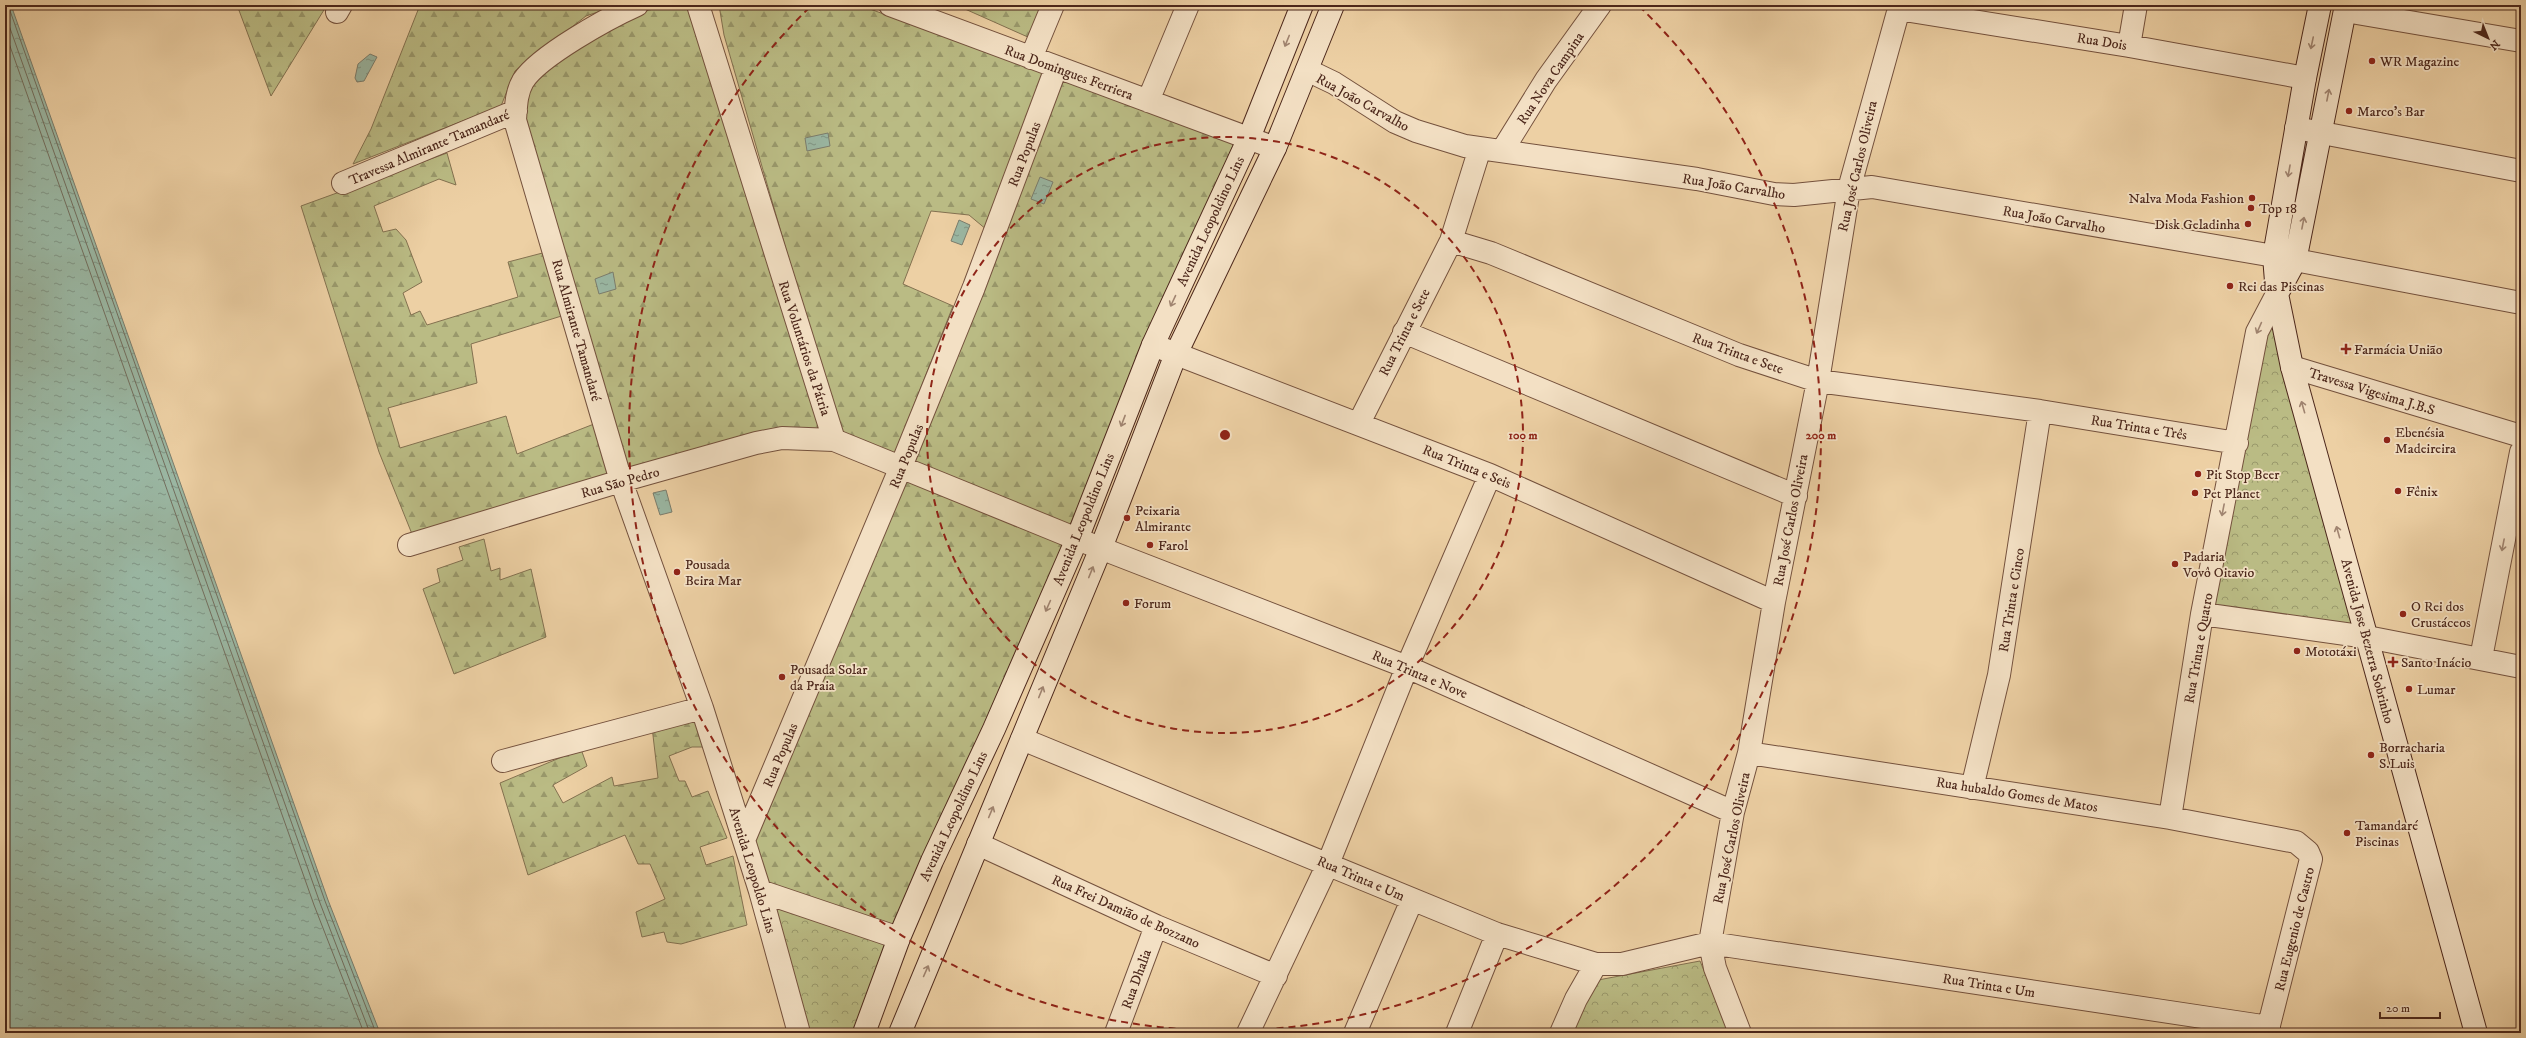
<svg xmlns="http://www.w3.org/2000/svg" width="2526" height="1038" font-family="'IM FELL DW Pica',serif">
	<defs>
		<pattern id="forest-firs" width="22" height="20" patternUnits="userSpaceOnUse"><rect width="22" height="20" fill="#babb84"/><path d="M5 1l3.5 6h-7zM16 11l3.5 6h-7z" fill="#99986b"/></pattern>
		<pattern id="park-crowns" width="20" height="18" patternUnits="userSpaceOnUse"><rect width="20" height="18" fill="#babb84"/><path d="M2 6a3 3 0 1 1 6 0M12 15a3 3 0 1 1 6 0" fill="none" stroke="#99986b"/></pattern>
		<pattern id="water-ripples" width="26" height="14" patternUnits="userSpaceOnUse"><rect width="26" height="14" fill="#9ab7a3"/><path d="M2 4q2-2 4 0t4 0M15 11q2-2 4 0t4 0" fill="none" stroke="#809584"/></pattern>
	</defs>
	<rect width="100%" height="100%" fill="#edd0a4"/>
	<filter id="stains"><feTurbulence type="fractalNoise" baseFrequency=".005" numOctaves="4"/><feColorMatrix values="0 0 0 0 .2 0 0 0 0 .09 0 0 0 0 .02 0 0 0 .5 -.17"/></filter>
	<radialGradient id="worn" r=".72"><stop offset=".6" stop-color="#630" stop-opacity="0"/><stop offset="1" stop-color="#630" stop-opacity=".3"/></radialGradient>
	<path fill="url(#forest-firs)" stroke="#837150" d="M 237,5 L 327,5 L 271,96 Z
		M 420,5 L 618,5 L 586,16 L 515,71 L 501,106 L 353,164 L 371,129 Z
		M 671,5 L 690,5 L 826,436 L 626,474 L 520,119 L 524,95 L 549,61 L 636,13 Z
		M 719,5 L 859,5 L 1045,73 L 987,230 L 969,215 L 931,211 L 903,284 L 953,306 L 895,453 L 839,433 L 724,35 Z
		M 956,5 L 1045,5 L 1030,38 Z
		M 1061,79 L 1234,143 L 1070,525 L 913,466 Z
		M 447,153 L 456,185 L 439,179 L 374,206 L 383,232 L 396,229 L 406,240 L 422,282 L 403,293 L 411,315 L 420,311 L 427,325 L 518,297 L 508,262 L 554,250 L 568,314 L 471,344 L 477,383 L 388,408 L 400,448 L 506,416 L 517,454 L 594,424 L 608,474 L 412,534 L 379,452 L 301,206 Z
		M 903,478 L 1066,543 L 897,930 L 766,886 L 749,840 Z
		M 484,539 L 491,571 L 500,568 L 500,580 L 531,569 L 546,637 L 454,674 L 423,589 L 440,582 L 437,569 L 463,560 L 459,547 Z
		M 697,713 L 703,747 L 692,747 L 669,756 L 679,781 L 685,781 L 692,797 L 708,791 L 727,838 L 700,847 L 706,865 L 733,856 L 747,925 L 681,944 L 667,942 L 664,932 L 642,937 L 636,912 L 665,899 L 650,864 L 638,864 L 625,835 L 528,875 L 500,783 L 581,749 L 587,766 L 553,785 L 563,803 L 612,777 L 614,786 L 658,778 L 652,727 Z"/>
	<path fill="url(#park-crowns)" stroke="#837150" d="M 2272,316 L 2353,626 L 2212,605 L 2263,329 Z
		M 775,905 L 895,948 L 860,1033 L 808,1033 Z
		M 1700,961 L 1730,1033 L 1573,1033 L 1589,994 L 1598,980 Z"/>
	<path fill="url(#water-ripples)" stroke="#7b7d6d" d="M 5,5 L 11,5 L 328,900 L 380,1033 L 5,1033 Z
		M 370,54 L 377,57 L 364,81 L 357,82 L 355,78 L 358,64 Z
		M 828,133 L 830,146 L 807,151 L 805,138 Z
		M 1040,177 L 1053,182 L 1044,204 L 1031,199 Z
		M 959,220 L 970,225 L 962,245 L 951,241 Z
		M 613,272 L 616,289 L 599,294 L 595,279 Z
		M 666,490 L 672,512 L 660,515 L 653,493 Z"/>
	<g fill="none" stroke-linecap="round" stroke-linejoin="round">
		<path stroke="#736f5f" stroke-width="1" d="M 8,5 L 325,901 L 376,1033
			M 5,14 L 320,903 L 370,1033
			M 5,32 L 314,905 L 364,1033"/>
		<defs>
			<path id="street" d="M 637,5 C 608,18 539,56 523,81 C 516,93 516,107 515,120 L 621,481 L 702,708 L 760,891 L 799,1033
				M 698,5 L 834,440 L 1077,539 L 1407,667 L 1733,812
				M 890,5 L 1275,148
				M 1898,9 L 2129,46 L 2305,78
				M 2345,11 L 2521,41
				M 337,12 L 341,5
				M 2129,46 L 2136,5
				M 1031,58 L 1053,5
				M 1307,70 L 1334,83 L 1395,122 L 1416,131 L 1465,146 L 1697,179 L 1774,194 L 1794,195 L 1872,187 L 2274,256 L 2521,303
				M 1148,101 L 1188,5
				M 2296,128 L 2521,171
				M 1502,151 L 1546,80 L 1600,5
				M 343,183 L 516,111
				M 1451,241 L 1491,253 L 1739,355 L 1818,381 L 2040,411 L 2237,443
				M 1404,332 L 1796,496
				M 1153,345 L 1490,475 L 1774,602
				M 2292,367 L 2521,436
				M 1359,423 L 1451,241 L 1480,148
				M 409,545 L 621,481 L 756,443 L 782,438 L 834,440
				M 2202,614 L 2367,637 L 2521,667
				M 2481,658 L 2521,452
				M 1022,739 L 1497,934 L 1596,964 L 1622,964 L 1710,943 L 2269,1027
				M 1749,753 L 2170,818 L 2296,842 L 2308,852 L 2311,859 L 2267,1033
				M 503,761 L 702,708
				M 1972,788 L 1999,675 L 2040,411
				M 2170,818 L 2202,614 L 2257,332 L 2277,294
				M 744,840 L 900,469 L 974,287 L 1056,68
				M 978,844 L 1156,926 L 1276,976
				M 760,891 L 899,938
				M 1116,1033 L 1156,926
				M 1248,1033 L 1328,864 L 1407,667 L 1490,475
				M 1355,1033 L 1412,900
				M 1457,1033 L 1497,934
				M 1561,1033 L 1576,999 L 1596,964
				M 1740,1033 L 1715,968 L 1710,943 L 1733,812 L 1749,753 L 1774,602 L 1818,381 L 1849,189 L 1900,5"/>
			<path id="secondary" d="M 2320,5 L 2305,78 L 2274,256 L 2277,294 L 2292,367 L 2476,1033
				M 2277,294 L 2295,261 L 2346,5
				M 864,1033 L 899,938 L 932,861 L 994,729 L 1077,539 L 1153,345 L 1249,138 L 1302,5
				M 900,1033 L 1101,548 L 1176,354 L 1275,148 L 1333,5"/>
		</defs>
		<use href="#street" stroke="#74513d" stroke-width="24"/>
		<use href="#secondary" stroke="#4c271b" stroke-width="24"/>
		<use href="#street" stroke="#f3e0c4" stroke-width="22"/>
		<use href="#secondary" stroke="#f3e0c4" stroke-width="22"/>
	</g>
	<defs><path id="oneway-shaft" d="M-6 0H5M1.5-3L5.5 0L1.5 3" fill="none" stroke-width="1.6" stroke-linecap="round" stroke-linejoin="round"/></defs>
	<g stroke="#a08470">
		<use href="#oneway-shaft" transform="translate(1287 41) rotate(112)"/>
		<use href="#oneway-shaft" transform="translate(2312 43) rotate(102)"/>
		<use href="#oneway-shaft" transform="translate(2328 95) rotate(-79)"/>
		<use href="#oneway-shaft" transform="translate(2289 171) rotate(100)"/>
		<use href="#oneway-shaft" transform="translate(2303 223) rotate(-79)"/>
		<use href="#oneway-shaft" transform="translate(1173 301) rotate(115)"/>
		<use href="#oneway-shaft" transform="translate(2259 328) rotate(114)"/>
		<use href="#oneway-shaft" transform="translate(2303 407) rotate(-106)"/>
		<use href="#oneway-shaft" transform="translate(1123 421) rotate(111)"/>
		<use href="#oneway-shaft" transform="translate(2223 510) rotate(101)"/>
		<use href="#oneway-shaft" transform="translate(2338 532) rotate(-106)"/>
		<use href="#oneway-shaft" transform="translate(2503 545) rotate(101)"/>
		<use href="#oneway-shaft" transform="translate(1091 572) rotate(-68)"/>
		<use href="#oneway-shaft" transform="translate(1048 606) rotate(114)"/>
		<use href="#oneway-shaft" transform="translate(1041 692) rotate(-68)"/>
		<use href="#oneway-shaft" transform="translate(991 812) rotate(-67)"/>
		<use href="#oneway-shaft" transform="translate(926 971) rotate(-66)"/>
	</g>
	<g fill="none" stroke="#8f2418" stroke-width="2" stroke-dasharray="7 5">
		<circle cx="1225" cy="435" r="298"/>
		<path d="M1639 6A596 596 0 1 1 811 6"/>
	</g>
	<g fill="#8f2418" stroke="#f3e0c4" stroke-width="1.5">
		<circle cx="2372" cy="61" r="4"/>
		<circle cx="2349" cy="111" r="4"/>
		<circle cx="2252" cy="198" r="4"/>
		<circle cx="2251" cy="208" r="4"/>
		<circle cx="2248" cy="224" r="4"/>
		<circle cx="2230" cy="286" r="4"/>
		<path d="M2344 343h4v4h4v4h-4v4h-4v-4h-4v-4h4z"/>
		<circle cx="2387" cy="440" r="4"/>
		<circle cx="2198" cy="474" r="4"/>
		<circle cx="2398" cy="491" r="4"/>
		<circle cx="2195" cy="493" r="4"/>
		<circle cx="1127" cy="518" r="4"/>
		<circle cx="1150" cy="545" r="4"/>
		<circle cx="2175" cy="564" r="4"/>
		<circle cx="677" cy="572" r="4"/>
		<circle cx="1126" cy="603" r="4"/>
		<circle cx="2403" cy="614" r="4"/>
		<circle cx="2297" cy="651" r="4"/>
		<path d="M2391 656h4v4h4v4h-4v4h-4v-4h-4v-4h4z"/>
		<circle cx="782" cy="677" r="4"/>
		<circle cx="2409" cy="689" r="4"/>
		<circle cx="2371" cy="755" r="4"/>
		<circle cx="2347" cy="833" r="4"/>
	</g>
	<g text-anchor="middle" stroke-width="3.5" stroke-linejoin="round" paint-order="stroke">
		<g font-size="14" fill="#4c271b" stroke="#f3e0c4">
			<text transform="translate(2102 41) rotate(9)" y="5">Rua Dois</text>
			<text transform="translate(1069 72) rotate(20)" y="5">Rua Domingues Ferriera</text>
			<text transform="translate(1550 78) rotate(-56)" y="5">Rua Nova Campina</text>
			<text transform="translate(1363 102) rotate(29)" y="5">Rua João Carvalho</text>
			<text transform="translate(429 147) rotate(-23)" y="5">Travessa Almirante Tamandaré</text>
			<text transform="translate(1024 154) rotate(-69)" y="5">Rua Populas</text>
			<text transform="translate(1857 166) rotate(-77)" y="5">Rua José Carlos Oliveira</text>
			<text transform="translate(1734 186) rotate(9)" y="5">Rua João Carvalho</text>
			<text transform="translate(2054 219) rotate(10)" y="5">Rua João Carvalho</text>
			<text transform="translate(1210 221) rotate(-65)" y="5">Avenida Leopoldino Lins</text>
			<text transform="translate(577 330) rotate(74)" y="5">Rua Almirante Tamandaré</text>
			<text transform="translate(1404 332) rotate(-63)" y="5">Rua Trinta e Sete</text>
			<text transform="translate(805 348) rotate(72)" y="5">Rua Voluntários da Pátria</text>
			<text transform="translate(1738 353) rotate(20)" y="5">Rua Trinta e Sete</text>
			<text transform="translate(2372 391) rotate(17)" y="5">Travessa Vigesima J.B.S</text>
			<text transform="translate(2139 427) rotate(9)" y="5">Rua Trinta e Três</text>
			<text transform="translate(906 456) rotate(-68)" y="5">Rua Populas</text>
			<text transform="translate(1467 466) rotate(22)" y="5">Rua Trinta e Seis</text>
			<text transform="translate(620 482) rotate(-16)" y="5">Rua São Pedro</text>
			<text transform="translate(1083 519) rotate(-68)" y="5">Avenida Leopoldino Lins</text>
			<text transform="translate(1790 520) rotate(-79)" y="5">Rua José Carlos Oliveira</text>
			<text transform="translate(2011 600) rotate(-81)" y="5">Rua Trinta e Cinco</text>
			<text transform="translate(2368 641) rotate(75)" y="5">Avenida Jose Bezerra Sobrinho</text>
			<text transform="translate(2198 648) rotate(-80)" y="5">Rua Trinta e Quatro</text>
			<text transform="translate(1420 674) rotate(23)" y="5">Rua Trinta e Nove</text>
			<text transform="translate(780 755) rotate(-67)" y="5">Rua Populas</text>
			<text transform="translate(2017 794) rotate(9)" y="5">Rua hubaldo Gomes de Matos</text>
			<text transform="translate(953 816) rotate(-65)" y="5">Avenida Leopoldino Lins</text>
			<text transform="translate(1731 838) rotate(-78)" y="5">Rua José Carlos Oliveira</text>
			<text transform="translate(753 870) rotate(73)" y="5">Avenida Leopoldo Lins</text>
			<text transform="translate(1361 878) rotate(23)" y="5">Rua Trinta e Um</text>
			<text transform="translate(1126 911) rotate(24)" y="5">Rua Frei Damião de Bozzano</text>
			<text transform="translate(2294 929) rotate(-76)" y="5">Rua Eugenio de Castro</text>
			<text transform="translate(1136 979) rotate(-70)" y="5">Rua Dhalia</text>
			<text transform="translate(1989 985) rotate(9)" y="5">Rua Trinta e Um</text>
		</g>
		<g font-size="14" fill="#4c271b" stroke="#f3e0c4" text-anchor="start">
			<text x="2380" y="66">WR Magazine</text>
			<text x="2357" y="116">Marco's Bar</text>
			<text x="2244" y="203" text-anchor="end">Nalva Moda Fashion</text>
			<text x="2259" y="213">Top 18</text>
			<text x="2240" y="229" text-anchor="end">Disk Geladinha</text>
			<text x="2238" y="291">Rei das Piscinas</text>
			<text x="2354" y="354">Farmácia União</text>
			<text x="2395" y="437">Ebenésia<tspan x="2395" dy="16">Madeireira</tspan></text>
			<text x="2206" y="479">Pit Stop Beer</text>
			<text x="2406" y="496">Fênix</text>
			<text x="2203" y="498">Pet Planet</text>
			<text x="1135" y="515">Peixaria<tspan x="1135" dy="16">Almirante</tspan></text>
			<text x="1158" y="550">Farol</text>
			<text x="2183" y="561">Padaria<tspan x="2183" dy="16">Vovô Oitavio</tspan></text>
			<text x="685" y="569">Pousada<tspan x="685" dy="16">Beira Mar</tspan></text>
			<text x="1134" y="608">Forum</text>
			<text x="2411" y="611">O Rei dos<tspan x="2411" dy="16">Crustáceos</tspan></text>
			<text x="2305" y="656">Mototáxi</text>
			<text x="2401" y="667">Santo Inácio</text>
			<text x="790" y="674">Pousada Solar<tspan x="790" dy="16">da Praia</tspan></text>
			<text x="2417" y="694">Lumar</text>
			<text x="2379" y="752">Borracharia<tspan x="2379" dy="16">S.Luis</tspan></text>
			<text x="2355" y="830">Tamandaré<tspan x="2355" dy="16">Piscinas</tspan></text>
		</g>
	</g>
	<circle cx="1225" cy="435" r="6" fill="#8f2418" stroke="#f3e0c4" stroke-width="2"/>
	<g font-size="12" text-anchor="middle" font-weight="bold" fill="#8f2418" stroke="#f3e0c4" stroke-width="3.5" stroke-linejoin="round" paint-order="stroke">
		<text x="1523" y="439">100 m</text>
		<text x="1821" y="439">200 m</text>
	</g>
	<rect width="2526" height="1038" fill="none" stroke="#edd0a4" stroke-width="20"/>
	<rect x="6" y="6" width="2514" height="1026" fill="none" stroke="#4c271b" stroke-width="2"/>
	<rect x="10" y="10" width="2506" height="1018" fill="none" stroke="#4c271b"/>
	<g transform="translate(2488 38) rotate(137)" stroke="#f3e0c4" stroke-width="3" paint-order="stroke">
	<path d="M0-3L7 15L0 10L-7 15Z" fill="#4c271b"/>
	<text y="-6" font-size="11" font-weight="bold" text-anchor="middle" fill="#4c271b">N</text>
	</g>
	<path d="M2380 1012v6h60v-6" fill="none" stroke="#4c271b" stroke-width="2"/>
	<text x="2386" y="1012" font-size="12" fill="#4c271b" stroke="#f3e0c4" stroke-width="3" paint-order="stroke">20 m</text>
	<rect width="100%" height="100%" filter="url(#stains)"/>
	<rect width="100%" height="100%" fill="url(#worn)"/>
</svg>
